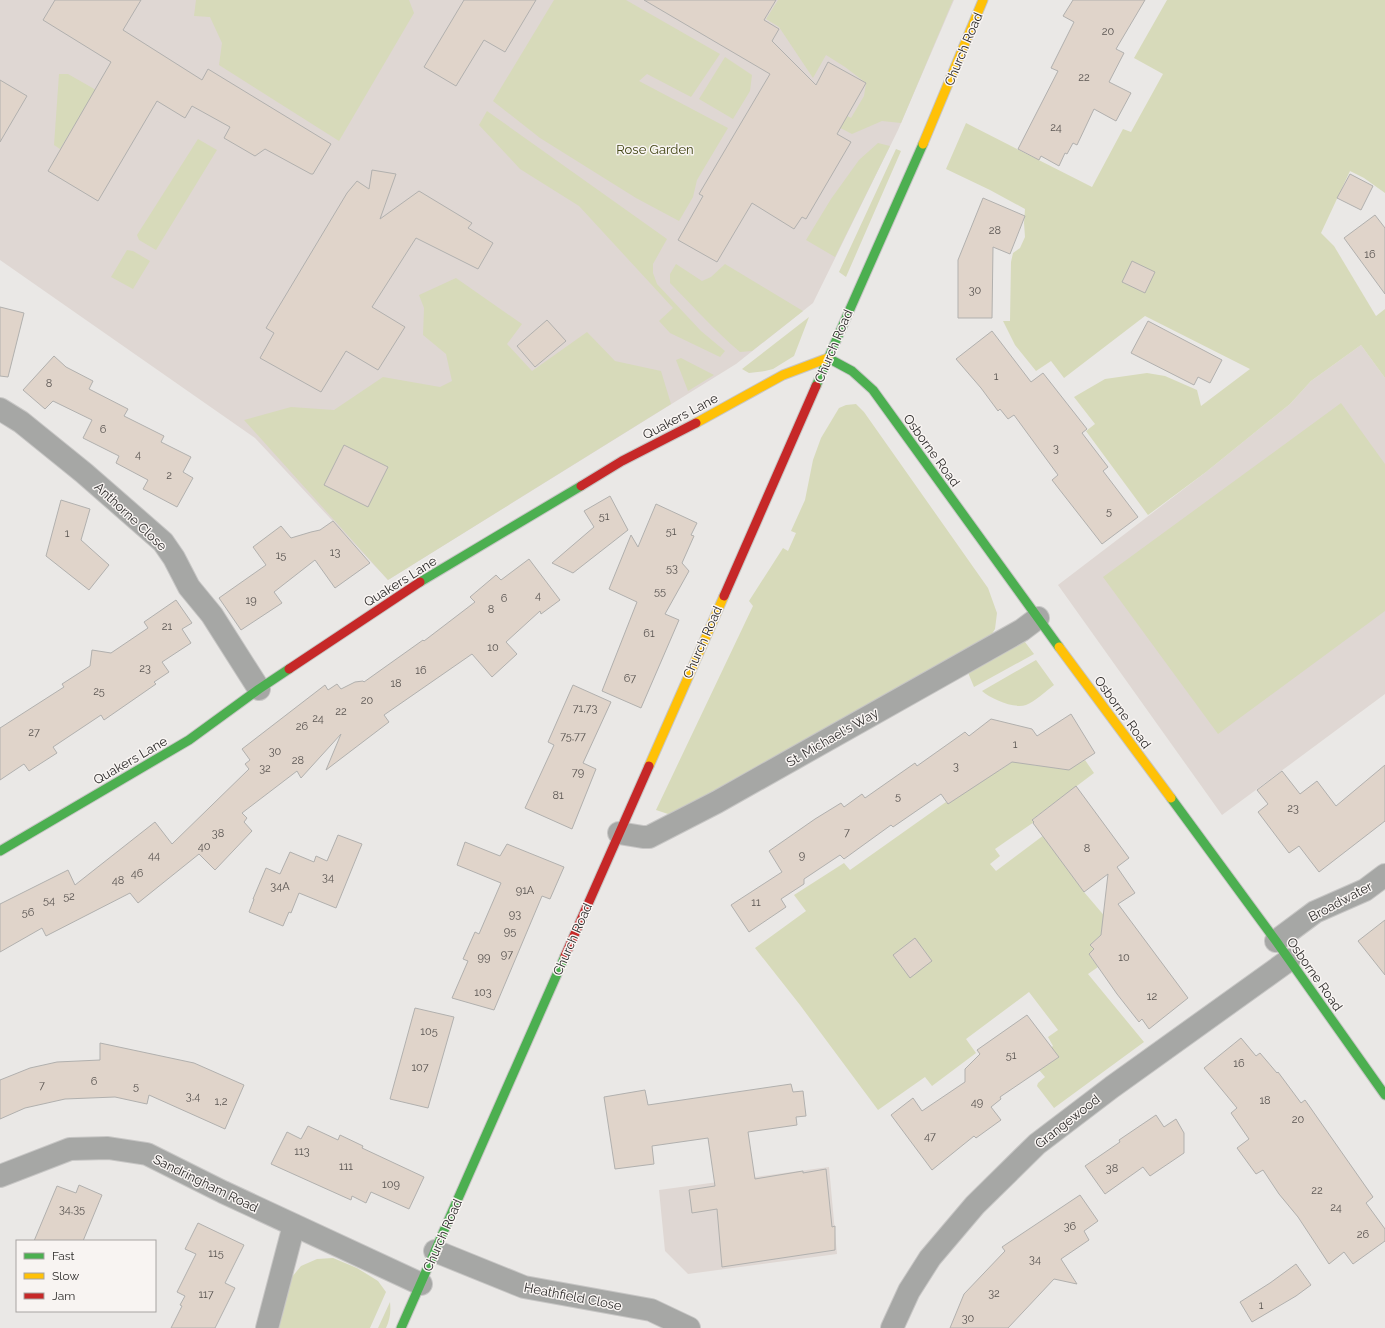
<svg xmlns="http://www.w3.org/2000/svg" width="1385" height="1328" font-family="Raleway,sans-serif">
	<rect width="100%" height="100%" fill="#eae8e6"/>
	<path fill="#dfd7d3" d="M 0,0 L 954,0 L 898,130 L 813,303 L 736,364 L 388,580 L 255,438 L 0,260 Z
		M 1361,345 L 1385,378 L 1385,694 L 1222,815 L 1058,585 L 1206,472 L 1290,404 L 1311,381 Z
		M 829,1167 L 837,1254 L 688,1274 L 665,1251 L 659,1190 Z"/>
	<path fill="#d7daba" d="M 196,0 L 409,0 L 414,13 L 339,141 L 219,65 L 222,43 L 210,17 L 194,16 Z
		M 554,0 L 626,0 L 720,54 L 691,97 L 647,74 L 639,81 L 728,128 L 697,180 L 693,197 L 679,221 L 636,198 L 540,138 L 493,101 Z
		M 778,0 L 953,0 L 901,123 L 882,121 L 852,134 L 819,117 L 826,105 L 851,118 L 864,96 L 866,83 L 845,67 L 826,55 L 813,78 L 779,27 L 766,19 Z
		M 1167,0 L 1385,0 L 1385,193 L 1364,178 L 1350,171 L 1321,233 L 1334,246 L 1376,316 L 1385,309 L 1385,378 L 1361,345 L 1311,381 L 1290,404 L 1206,472 L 1148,515 L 1086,431 L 1095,424 L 1074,397 L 1105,379 L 1147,373 L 1165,376 L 1197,390 L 1201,406 L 1250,369 L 1145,316 L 1064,378 L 1051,361 L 1036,371 L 1015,345 L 1003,321 L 1010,321 L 1011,262 L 1013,253 L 1020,248 L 1025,237 L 1024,223 L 1025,209 L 990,190 L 946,169 L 966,123 L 1092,187 L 1123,129 L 1131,132 L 1163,74 L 1134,58 Z
		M 725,57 L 752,75 L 750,91 L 733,119 L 699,99 Z
		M 59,74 L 68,74 L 96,90 L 60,149 L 54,145 Z
		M 487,111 L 667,239 L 653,264 L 653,273 L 657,284 L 701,331 L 725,351 L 720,357 L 670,333 L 659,321 L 673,308 L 579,206 L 520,169 L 479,125 Z
		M 198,139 L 217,150 L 156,250 L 139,240 L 137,235 Z
		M 878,143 L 890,146 L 835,257 L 806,240 L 831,199 L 859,160 Z
		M 896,149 L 901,151 L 846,277 L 839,272 Z
		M 127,250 L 133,251 L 150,261 L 133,289 L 111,277 Z
		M 676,264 L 702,281 L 711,277 L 725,264 L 803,311 L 752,351 L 740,352 C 715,331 693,306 670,283 L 670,274 Z
		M 456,278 L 522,324 L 507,344 L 532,371 L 587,332 L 615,361 L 661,371 L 671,404 L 388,580 L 244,420 L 291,407 L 334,410 L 383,377 L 440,387 L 452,381 L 446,354 L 423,335 L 424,308 L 419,295 Z
		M 809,317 L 794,356 L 773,369 L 765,371 L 749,373 L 742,369 Z
		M 681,358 L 714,375 L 688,391 L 676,360 Z
		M 1341,403 L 1385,464 L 1385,611 L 1218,734 L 1103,577 Z
		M 856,404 L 864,412 L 988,588 L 997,613 L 995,629 L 988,640 L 833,728 L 671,815 L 656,810 L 753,606 L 749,601 L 783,548 L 788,551 L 796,533 L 791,531 L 805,500 L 813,460 L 821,438 L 839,408 L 846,405 Z
		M 1019,640 L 1025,642 L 1034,654 L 974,687 L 969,675 L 968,672 Z
		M 1036,660 L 1054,685 C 1046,691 1034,702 1026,705 C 1014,709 991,699 982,691 Z
		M 1059,730 L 1080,763 L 1085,760 L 1094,773 L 1033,819 L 1034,822 L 995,849 L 1000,856 L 990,864 L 996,871 L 1044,835 L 1084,892 L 1107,919 L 1101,935 L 1090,945 L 1094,949 L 1089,954 L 1098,967 L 1088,974 L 1144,1042 L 1054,1108 L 1037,1086 L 1038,1083 L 1045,1077 L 1039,1070 L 1037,1059 L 1053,1046 L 1048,1037 L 1058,1030 L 1029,992 L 966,1039 L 976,1053 L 932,1086 L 925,1077 L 878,1110 L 800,1005 L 755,948 L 806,911 L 794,895 L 844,863 L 850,870 L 946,802 L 948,804 L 996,767 L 999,771 L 1023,754 L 1029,764 L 1038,766 L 1045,761 Z
		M 333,1258 L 357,1268 L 378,1281 L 386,1292 L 370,1328 L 279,1328 L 292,1277 L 301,1266 L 317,1259 Z
		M 390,1302 C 391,1312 390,1319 386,1328 L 378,1328 Z"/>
	<path fill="#e0d4ca" stroke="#b1b0ae" d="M 55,0 L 141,0 L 123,30 L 202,80 L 208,69 L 331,144 L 313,174 L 311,174 L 265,149 L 255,156 L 224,138 L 230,127 L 192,106 L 185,118 L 157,101 L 98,201 L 48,171 L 111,62 L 43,20 Z
		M 464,0 L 536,0 L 505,52 L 484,40 L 456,86 L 424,67 Z
		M 644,0 L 776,0 L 764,20 L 779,29 L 772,41 L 816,85 L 828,62 L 866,83 L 837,134 L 851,142 L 806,219 L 802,217 L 794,229 L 752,203 L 717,262 L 678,240 L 703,196 L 699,194 L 770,74 Z
		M 1073,0 L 1145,0 L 1116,49 L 1124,53 L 1109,82 L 1131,93 L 1116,121 L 1094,109 L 1077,145 L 1073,143 L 1067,154 L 1065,153 L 1059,166 L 1041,156 L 1039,160 L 1018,149 L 1058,71 L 1051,68 L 1074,22 L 1063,16 Z
		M 0,80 L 27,96 L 0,142 Z
		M 372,170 L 396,174 L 380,219 L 419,191 L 472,223 L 468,228 L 493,243 L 478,269 L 416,238 L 372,307 L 405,327 L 378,370 L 346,351 L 321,392 L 260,358 L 274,333 L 266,328 L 347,193 L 357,181 L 369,189 Z
		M 1350,174 L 1373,186 L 1361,210 L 1337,198 Z
		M 983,198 L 1025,216 L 1010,254 L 993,247 L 992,318 L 958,318 L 958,260 Z
		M 1375,215 L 1385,228 L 1385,294 L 1344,238 Z
		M 1132,261 L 1155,272 L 1145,293 L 1122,282 Z
		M 0,307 L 24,313 L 8,377 L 0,376 Z
		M 547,320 L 566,341 L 535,367 L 517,346 Z
		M 1148,321 L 1222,360 L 1210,383 L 1198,377 L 1194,385 L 1131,353 Z
		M 992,331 L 1031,382 L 1043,373 L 1087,429 L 1082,433 L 1108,467 L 1103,471 L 1138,517 L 1102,544 L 1052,480 L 1058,475 L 1014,415 L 1008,419 L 1000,409 L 998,411 L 981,388 L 956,359 Z
		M 54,356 L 66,367 L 93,381 L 89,389 L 128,409 L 124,416 L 164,436 L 161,442 L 191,457 L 183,472 L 193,478 L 177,507 L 143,489 L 148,480 L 116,463 L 119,456 L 83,438 L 92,420 L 53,401 L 45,409 L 23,390 Z
		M 344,445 L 388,467 L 368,507 L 324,485 Z
		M 610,496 L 628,530 L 573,573 L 552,563 L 594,527 L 584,511 Z
		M 61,500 L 90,509 L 81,540 L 109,565 L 89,590 L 46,556 Z
		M 656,504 L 697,523 L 691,535 L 694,536 L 682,563 L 689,571 L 665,614 L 679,620 L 641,708 L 602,691 L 637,602 L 609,589 L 631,535 L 638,547 Z
		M 333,521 L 370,563 L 335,588 L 315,560 L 274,592 L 282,603 L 241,630 L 219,598 L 266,565 L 253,547 L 281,526 L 291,538 L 311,532 L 320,530 Z
		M 529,559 L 560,600 L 541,614 L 540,611 L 506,642 L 517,654 L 492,677 L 472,654 L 384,715 L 389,722 L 326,770 L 341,734 L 301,778 L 297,771 L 242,813 L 247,818 L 244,822 L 252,831 L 215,870 L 199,854 L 138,903 L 130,893 L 46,936 L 42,928 L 0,952 L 0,904 L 68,870 L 75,885 L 155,822 L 172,844 L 249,769 L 245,764 L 250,760 L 242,749 L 325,685 L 328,690 L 337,684 L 341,689 L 355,682 L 363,681 L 364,682 L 423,640 L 424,641 L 475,602 L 470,597 L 496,575 L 501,580 Z
		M 176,600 L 192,623 L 182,629 L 191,643 L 162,662 L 169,672 L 154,682 L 156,684 L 104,720 L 101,715 L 53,747 L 57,753 L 29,771 L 24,764 L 0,780 L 0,728 L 64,687 L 62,684 L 90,666 L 92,650 L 111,653 L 148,628 L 144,622 Z
		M 573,685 L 611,702 L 583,763 L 596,769 L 572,829 L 525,808 L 554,745 L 548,742 Z
		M 1071,714 L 1095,753 L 1069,770 L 1012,762 L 948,804 L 941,794 L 893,827 L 891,825 L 844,859 L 840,855 L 804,879 L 804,884 L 781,899 L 786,907 L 749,932 L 731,905 L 782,872 L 769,851 L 815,819 L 841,803 L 844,807 L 862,794 L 865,798 L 915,763 L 917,766 L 965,732 L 969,736 L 991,719 L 1032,729 L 1037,736 Z
		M 1385,765 L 1385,821 L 1319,872 L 1299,846 L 1289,853 L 1258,812 L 1268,804 L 1257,790 L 1282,771 L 1300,794 L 1317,781 L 1336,806 Z
		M 1076,786 L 1129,858 L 1117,867 L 1135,893 L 1118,904 L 1188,998 L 1149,1029 L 1142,1019 L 1139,1022 L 1117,994 L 1089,954 L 1094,949 L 1090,945 L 1101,935 L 1108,874 L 1084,892 L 1033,823 L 1034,822 L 1032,820 Z
		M 338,835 L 362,844 L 336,908 L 299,893 L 291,913 L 289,912 L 283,926 L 249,912 L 254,899 L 253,899 L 266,868 L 280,874 L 290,852 L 314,862 L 316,856 L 327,861 Z
		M 465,842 L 500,856 L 507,844 L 564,867 L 550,899 L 542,896 L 494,1010 L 452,998 L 468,961 L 463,959 L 475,932 L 479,934 L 501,883 L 457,865 Z
		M 1385,920 L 1385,975 L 1358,941 Z
		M 915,938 L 932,961 L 910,978 L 893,955 Z
		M 415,1008 L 454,1017 L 428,1108 L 390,1099 Z
		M 1027,1015 L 1059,1057 L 1000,1097 L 1001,1099 L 991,1107 L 1001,1120 L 976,1138 L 974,1136 L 932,1170 L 891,1115 L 913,1098 L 922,1111 L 965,1082 L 965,1069 L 980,1054 L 977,1050 Z
		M 1241,1038 L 1256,1056 L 1260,1053 L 1277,1073 L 1278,1072 L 1301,1103 L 1305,1100 L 1373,1197 L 1366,1203 L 1385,1229 L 1385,1241 L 1353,1264 L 1344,1252 L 1329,1264 L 1298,1217 L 1279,1194 L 1263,1170 L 1256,1174 L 1237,1148 L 1249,1139 L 1231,1113 L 1237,1108 L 1204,1068 Z
		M 100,1043 L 194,1063 L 244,1085 L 225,1129 L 149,1095 L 147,1104 L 115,1097 L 65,1099 L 25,1108 L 0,1119 L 0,1080 L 30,1068 L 57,1062 L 100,1060 Z
		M 791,1084 L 793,1092 L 803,1091 L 806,1116 L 796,1117 L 797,1125 L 748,1132 L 755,1179 L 803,1171 L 803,1173 L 826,1169 L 832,1227 L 835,1226 L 835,1250 L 722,1267 L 717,1209 L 692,1213 L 689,1190 L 715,1186 L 708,1138 L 652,1146 L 654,1164 L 615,1169 L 604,1097 L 645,1090 L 648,1105 Z
		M 1156,1115 L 1164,1127 L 1176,1119 L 1184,1133 L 1184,1153 L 1150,1176 L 1143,1167 L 1105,1194 L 1085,1166 L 1120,1142 L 1119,1140 Z
		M 308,1126 L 338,1140 L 340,1135 L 363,1146 L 362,1148 L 424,1177 L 409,1209 L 371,1192 L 366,1203 L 352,1196 L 351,1200 L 271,1164 L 287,1132 L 301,1139 Z
		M 79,1185 L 102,1195 L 83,1241 L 34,1241 L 57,1186 L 76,1193 Z
		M 1080,1195 L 1098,1221 L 1084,1231 L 1089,1240 L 1061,1259 L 1077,1284 L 1054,1279 L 1008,1328 L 950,1328 L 964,1294 L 1005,1251 L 1002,1247 Z
		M 198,1223 L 244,1245 L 225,1283 L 235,1288 L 215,1328 L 171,1328 L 182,1306 L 180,1305 L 185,1296 L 177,1292 L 196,1254 L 185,1249 Z
		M 1296,1264 L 1311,1285 L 1296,1296 L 1252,1322 L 1240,1302 L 1270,1283 Z"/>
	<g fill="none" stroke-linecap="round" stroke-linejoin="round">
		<defs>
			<path id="street" d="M 0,409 L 21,422 L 84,473 L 163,542 L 174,558 L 189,587 L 212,615 L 259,689
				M 619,833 L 643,837 L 649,837 L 717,802 L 1022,630 L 1038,618
				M 1276,941 L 1315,912 L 1365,890 L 1385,875
				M 0,1176 L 70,1149 L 108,1148 L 147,1154 L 223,1192 L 421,1284
				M 435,1251 L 524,1287 L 651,1310 L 689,1328
				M 267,1328 L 294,1225
				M 892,1328 L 909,1291 L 930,1258 L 975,1205 L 1037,1144 L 1112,1087 L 1289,960"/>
			<path id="fast" d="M 828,358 L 852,371 L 873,390 L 1059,647
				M 816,386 L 923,144
				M 420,582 L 581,486
				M 1171,798 L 1276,941 L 1385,1095
				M 0,851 L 189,740 L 259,689 L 289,669
				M 401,1328 L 565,956"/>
			<path id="slow" d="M 923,144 L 983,0
				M 696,423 L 783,375 L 828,358
				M 1059,647 L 1171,798
				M 649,766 L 724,596"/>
			<path id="jam" d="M 581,486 L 622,461 L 696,423
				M 724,596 L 816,386
				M 289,669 L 420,582
				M 565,956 L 649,766"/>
		</defs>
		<use href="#street" stroke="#c7c6c5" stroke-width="24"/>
		<use href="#fast" stroke="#c7c6c5" stroke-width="11"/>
		<use href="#slow" stroke="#c7c6c5" stroke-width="11"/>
		<use href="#jam" stroke="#c7c6c5" stroke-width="11"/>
		<use href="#street" stroke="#a6a7a5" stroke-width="22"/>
		<use href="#fast" stroke="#4caf50" stroke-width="9"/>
		<use href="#slow" stroke="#ffc107" stroke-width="9"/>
		<use href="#jam" stroke="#c62828" stroke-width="9"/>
	</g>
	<g text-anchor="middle" stroke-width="3" stroke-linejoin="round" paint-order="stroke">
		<g font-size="11" fill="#5a5552">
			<text x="1108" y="35">20</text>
			<text x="1084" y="81">22</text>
			<text x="1056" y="131">24</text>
			<text x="995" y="234">28</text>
			<text x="1370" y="258">16</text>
			<text x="975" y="294">30</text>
			<text x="996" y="380">1</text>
			<text x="49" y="387">8</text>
			<text x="103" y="433">6</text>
			<text x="1056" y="452">3</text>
			<text x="138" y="458">4</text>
			<text x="169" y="479">2</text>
			<text x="1109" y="515">5</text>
			<text x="604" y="520">51</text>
			<text x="671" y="535">51</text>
			<text x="67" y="537">1</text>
			<text x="335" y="556">13</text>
			<text x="281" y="559">15</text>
			<text x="672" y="572">53</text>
			<text x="660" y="595">55</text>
			<text x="538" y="599">4</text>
			<text x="504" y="602">6</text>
			<text x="251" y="604">19</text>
			<text x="491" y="613">8</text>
			<text x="167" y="630">21</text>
			<text x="649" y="637">61</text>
			<text x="493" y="651">10</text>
			<text x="145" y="672">23</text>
			<text x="421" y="674">16</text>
			<text x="630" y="682">67</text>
			<text x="396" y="687">18</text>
			<text x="99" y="695">25</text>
			<text x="367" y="704">20</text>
			<text x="585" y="712">71,73</text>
			<text x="341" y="715">22</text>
			<text x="318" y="722">24</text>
			<text x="302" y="730">26</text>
			<text x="34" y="736">27</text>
			<text x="573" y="740">75,77</text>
			<text x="1015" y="748">1</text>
			<text x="275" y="755">30</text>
			<text x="298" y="764">28</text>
			<text x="956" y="770">3</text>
			<text x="265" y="772">32</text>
			<text x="578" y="776">79</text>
			<text x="558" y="799">81</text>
			<text x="898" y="800">5</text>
			<text x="1293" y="812">23</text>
			<text x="847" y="836">7</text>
			<text x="218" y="837">38</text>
			<text x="204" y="850">40</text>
			<text x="1087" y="852">8</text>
			<text x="154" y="859">44</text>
			<text x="802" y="859">9</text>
			<text x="137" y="877">46</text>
			<text x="328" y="881">34</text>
			<text x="118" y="884">48</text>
			<text x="280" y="890">34A</text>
			<text x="525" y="894">91A</text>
			<text x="69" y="900">52</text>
			<text x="49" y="904">54</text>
			<text x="756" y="906">11</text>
			<text x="28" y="916">56</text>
			<text x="515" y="918">93</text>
			<text x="510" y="935">95</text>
			<text x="507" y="958">97</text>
			<text x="484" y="961">99</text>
			<text x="1124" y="961">10</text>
			<text x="483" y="996">103</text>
			<text x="1152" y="1000">12</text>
			<text x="429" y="1035">105</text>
			<text x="1011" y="1059">51</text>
			<text x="1239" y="1067">16</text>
			<text x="420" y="1071">107</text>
			<text x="94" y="1085">6</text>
			<text x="42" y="1089">7</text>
			<text x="136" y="1090">5</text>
			<text x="193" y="1100">3,4</text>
			<text x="1265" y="1104">18</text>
			<text x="221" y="1105">1,2</text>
			<text x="977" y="1106">49</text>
			<text x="1298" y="1123">20</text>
			<text x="930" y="1140">47</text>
			<text x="302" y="1155">113</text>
			<text x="346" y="1170">111</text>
			<text x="1112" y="1172">38</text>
			<text x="391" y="1188">109</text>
			<text x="1317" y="1194">22</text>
			<text x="1336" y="1211">24</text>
			<text x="72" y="1213">34,35</text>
			<text x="1070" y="1230">36</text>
			<text x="1363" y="1238">26</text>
			<text x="216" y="1257">115</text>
			<text x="1035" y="1263">34</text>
			<text x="994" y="1297">32</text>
			<text x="206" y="1298">117</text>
			<text x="1261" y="1309">1</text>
			<text x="968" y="1322">30</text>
		</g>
		<g font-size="13" fill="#2d2b2a" stroke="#f8f4f2">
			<text transform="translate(963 49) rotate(-67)" y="5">Church Road</text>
			<text transform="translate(833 346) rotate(-67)" y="5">Church Road</text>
			<text transform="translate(680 416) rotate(-28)" y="5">Quakers Lane</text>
			<text transform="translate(932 450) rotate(54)" y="5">Osborne Road</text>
			<text transform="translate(131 516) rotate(43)" y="5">Anthorne Close</text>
			<text transform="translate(400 581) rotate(-32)" y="5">Quakers Lane</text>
			<text transform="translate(702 642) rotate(-66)" y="5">Church Road</text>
			<text transform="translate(1123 712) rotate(54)" y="5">Osborne Road</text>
			<text transform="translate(832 737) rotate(-30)" y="5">St. Michael's Way</text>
			<text transform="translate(130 760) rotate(-30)" y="5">Quakers Lane</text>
			<text transform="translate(1340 901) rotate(-28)" y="5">Broadwater</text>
			<text transform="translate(572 939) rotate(-66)" y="5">Church Road</text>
			<text transform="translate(1315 974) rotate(55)" y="5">Osborne Road</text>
			<text transform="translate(1067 1121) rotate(-38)" y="5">Grangewood</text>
			<text transform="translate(206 1183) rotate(26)" y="5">Sandringham Road</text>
			<text transform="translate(442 1235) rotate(-66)" y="5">Church Road</text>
			<text transform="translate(573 1296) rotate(11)" y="5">Heathfield Close</text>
		</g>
		<g font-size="13" fill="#414513" stroke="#f8f4f2">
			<text x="655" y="154">Rose Garden</text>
		</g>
	</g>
	<rect x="16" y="1240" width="140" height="72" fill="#f8f4f2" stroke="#a7a4a2"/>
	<rect x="24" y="1253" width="20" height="6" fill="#4caf50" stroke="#a7a4a2"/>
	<text x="52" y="1260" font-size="12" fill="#2d2b2a">Fast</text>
	<rect x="24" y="1273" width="20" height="6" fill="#ffc107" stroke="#a7a4a2"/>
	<text x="52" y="1280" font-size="12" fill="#2d2b2a">Slow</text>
	<rect x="24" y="1293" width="20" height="6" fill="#c62828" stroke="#a7a4a2"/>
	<text x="52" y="1300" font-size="12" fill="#2d2b2a">Jam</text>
</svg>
